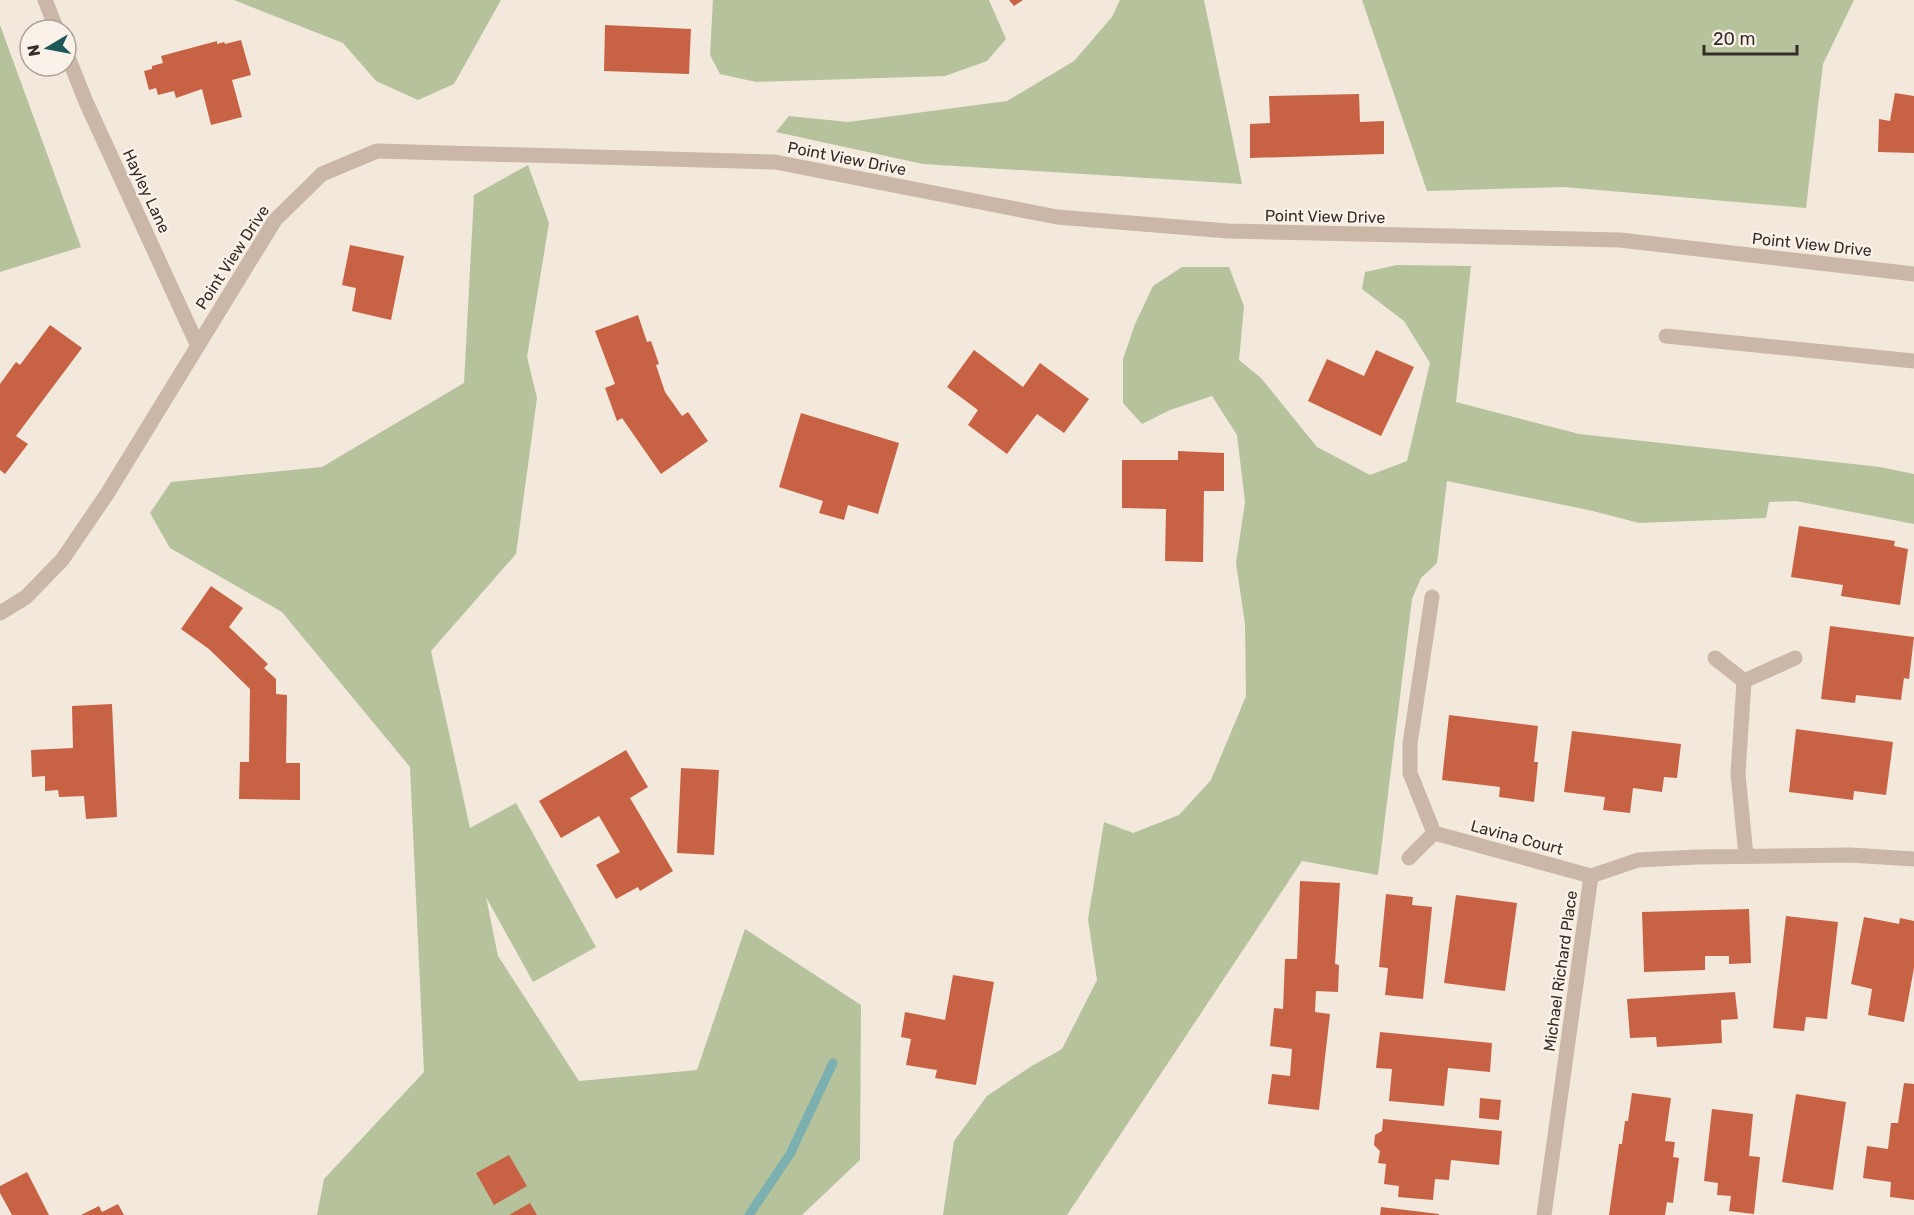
<svg xmlns="http://www.w3.org/2000/svg" width="1914" height="1215" font-family="Rubik,sans-serif">
	<rect width="100%" height="100%" fill="#f2e8dc"/>
	<path fill="#b6c29c" d="M 234,0 L 501,0 L 454,84 L 418,100 L 376,81 L 343,43 Z
		M 713,0 L 989,0 L 1006,39 L 987,61 L 945,76 L 756,82 L 720,74 L 710,55 Z
		M 1120,0 L 1204,0 L 1242,184 L 923,164 L 776,132 L 789,116 L 848,122 L 1007,101 L 1074,61 L 1112,17 Z
		M 1362,0 L 1854,0 L 1823,64 L 1806,208 L 1564,187 L 1427,191 Z
		M 0,25 L 81,247 L 0,272 Z
		M 528,165 L 549,223 L 527,357 L 537,398 L 516,554 L 431,651 L 470,828 L 516,803 L 596,947 L 533,982 L 486,897 L 498,956 L 579,1081 L 697,1070 L 745,929 L 861,1005 L 860,1160 L 802,1215 L 317,1215 L 324,1179 L 424,1072 L 410,767 L 282,612 L 170,548 L 150,513 L 171,482 L 322,467 L 464,383 L 474,195 Z
		M 1397,265 L 1471,266 L 1456,402 L 1579,434 L 1880,467 L 1914,474 L 1914,524 L 1796,501 L 1769,502 L 1766,518 L 1639,523 L 1593,511 L 1447,481 L 1437,563 L 1421,578 L 1412,599 L 1378,875 L 1302,861 L 1067,1215 L 943,1215 L 954,1141 L 987,1096 L 1030,1067 L 1062,1049 L 1097,980 L 1088,919 L 1104,822 L 1133,833 L 1179,815 L 1211,780 L 1246,696 L 1245,624 L 1236,563 L 1245,502 L 1237,435 L 1212,396 L 1170,410 L 1142,424 L 1123,403 L 1123,359 L 1135,324 L 1153,286 L 1182,267 L 1229,267 L 1244,306 L 1239,360 L 1261,378 L 1317,447 L 1370,475 L 1407,461 L 1430,363 L 1404,321 L 1362,289 L 1365,272 Z"/>
	<g fill="none" stroke-linecap="round" stroke-linejoin="round">
		<path stroke="#7bafb0" stroke-width="9" d="M 749,1215 L 790,1154 L 833,1063"/>
	</g>
	<path fill="#c86245" d="M 1009,0 L 1023,0 L 1014,6 Z
		M 605,25 L 691,29 L 689,74 L 604,71 Z
		M 241,40 L 251,75 L 232,80 L 242,117 L 211,125 L 202,89 L 176,98 L 174,91 L 158,95 L 156,88 L 149,90 L 144,71 L 152,69 L 152,66 L 163,63 L 161,56 L 217,41 L 217,44 L 224,42 L 225,44 Z
		M 1895,93 L 1914,96 L 1914,153 L 1878,152 L 1879,119 L 1890,121 Z
		M 1359,94 L 1360,122 L 1384,121 L 1384,154 L 1250,158 L 1250,124 L 1270,123 L 1269,96 Z
		M 350,245 L 404,256 L 391,320 L 352,311 L 356,288 L 342,285 Z
		M 638,315 L 647,342 L 651,341 L 659,364 L 656,365 L 665,392 L 682,416 L 688,412 L 708,441 L 661,474 L 622,418 L 617,421 L 605,388 L 615,384 L 595,331 Z
		M 50,325 L 82,348 L 16,436 L 28,444 L 5,474 L 0,470 L 0,384 L 16,362 L 20,365 Z
		M 974,350 L 1023,387 L 1040,363 L 1089,399 L 1064,433 L 1037,414 L 1007,454 L 968,425 L 978,410 L 947,387 Z
		M 1376,350 L 1414,367 L 1381,436 L 1308,401 L 1327,359 L 1364,376 Z
		M 801,413 L 899,443 L 878,514 L 848,505 L 844,520 L 819,513 L 823,501 L 779,487 Z
		M 1178,451 L 1224,453 L 1224,491 L 1204,491 L 1203,562 L 1165,561 L 1166,509 L 1122,508 L 1122,460 L 1178,460 Z
		M 1799,526 L 1895,541 L 1894,546 L 1908,549 L 1900,605 L 1841,596 L 1843,585 L 1791,577 Z
		M 211,586 L 243,608 L 229,627 L 268,664 L 264,668 L 276,679 L 276,694 L 287,695 L 286,763 L 300,763 L 300,800 L 239,799 L 240,762 L 249,762 L 250,689 L 209,649 L 181,629 Z
		M 1830,626 L 1914,637 L 1909,679 L 1904,678 L 1901,700 L 1856,695 L 1855,703 L 1821,699 Z
		M 112,704 L 117,817 L 86,819 L 84,796 L 59,797 L 58,790 L 45,791 L 45,776 L 32,777 L 31,750 L 73,748 L 72,706 Z
		M 1449,715 L 1538,726 L 1534,762 L 1538,762 L 1534,802 L 1499,797 L 1500,787 L 1442,780 Z
		M 1796,729 L 1893,742 L 1886,795 L 1854,791 L 1853,800 L 1789,792 Z
		M 1572,731 L 1681,744 L 1677,778 L 1664,777 L 1662,792 L 1633,788 L 1630,813 L 1603,810 L 1605,797 L 1564,792 Z
		M 626,750 L 648,787 L 630,798 L 673,871 L 640,891 L 638,887 L 616,899 L 596,865 L 620,852 L 599,816 L 561,838 L 539,801 Z
		M 681,768 L 719,770 L 714,855 L 677,853 Z
		M 1300,881 L 1340,883 L 1335,964 L 1339,965 L 1338,992 L 1316,991 L 1315,1012 L 1330,1014 L 1319,1110 L 1268,1104 L 1272,1074 L 1290,1076 L 1292,1049 L 1270,1046 L 1274,1008 L 1283,1009 L 1285,959 L 1297,959 Z
		M 1386,894 L 1413,897 L 1412,905 L 1432,907 L 1423,999 L 1385,995 L 1388,968 L 1379,967 Z
		M 1456,895 L 1517,903 L 1505,991 L 1444,983 Z
		M 1749,909 L 1751,963 L 1729,964 L 1729,956 L 1705,956 L 1705,970 L 1644,972 L 1642,912 Z
		M 1786,916 L 1838,922 L 1827,1019 L 1806,1017 L 1804,1031 L 1773,1028 Z
		M 1864,917 L 1899,924 L 1900,918 L 1914,921 L 1914,968 L 1904,1022 L 1868,1015 L 1872,989 L 1851,984 Z
		M 953,975 L 994,982 L 976,1085 L 935,1078 L 937,1070 L 906,1065 L 911,1039 L 901,1037 L 905,1012 L 945,1020 Z
		M 1735,992 L 1738,1019 L 1721,1020 L 1722,1043 L 1657,1047 L 1656,1037 L 1630,1038 L 1627,999 Z
		M 1380,1032 L 1492,1043 L 1490,1072 L 1448,1068 L 1444,1106 L 1389,1101 L 1392,1069 L 1376,1068 Z
		M 1904,1083 L 1914,1084 L 1914,1200 L 1890,1197 L 1891,1182 L 1863,1178 L 1867,1146 L 1888,1149 L 1891,1123 L 1898,1123 Z
		M 1632,1093 L 1671,1098 L 1665,1141 L 1675,1142 L 1673,1157 L 1679,1158 L 1673,1203 L 1667,1202 L 1665,1215 L 1609,1215 L 1619,1144 L 1622,1144 L 1625,1121 L 1628,1121 Z
		M 1796,1094 L 1846,1102 L 1833,1190 L 1782,1182 Z
		M 1480,1098 L 1501,1100 L 1499,1120 L 1479,1118 Z
		M 1712,1109 L 1753,1114 L 1749,1156 L 1760,1157 L 1754,1214 L 1729,1211 L 1731,1196 L 1717,1195 L 1718,1183 L 1704,1181 Z
		M 1383,1119 L 1502,1131 L 1499,1165 L 1451,1160 L 1449,1180 L 1435,1179 L 1433,1200 L 1398,1197 L 1399,1186 L 1384,1184 L 1386,1164 L 1378,1163 L 1380,1151 L 1374,1145 L 1375,1135 L 1382,1131 Z
		M 509,1155 L 527,1186 L 494,1205 L 476,1173 Z
		M 27,1172 L 49,1215 L 12,1215 L 0,1193 L 0,1186 Z
		M 530,1203 L 537,1215 L 509,1215 Z
		M 118,1204 L 124,1215 L 81,1215 L 99,1206 L 102,1212 Z
		M 1381,1207 L 1439,1214 L 1439,1215 L 1380,1215 Z"/>
	<g fill="none" stroke-linecap="round" stroke-linejoin="round">
		<path stroke="#cbb7a8" stroke-width="15" d="M 45,0 L 57,30
			M 66,52 L 86,102 L 197,344
			M 1666,336 L 1914,361
			M 1432,597 L 1410,744 L 1410,773 L 1434,833
			M 0,613 L 26,597 L 62,560 L 107,494 L 275,220 L 322,174 L 377,151 L 775,162 L 1057,217 L 1228,231 L 1620,240 L 1914,274
			M 1715,658 L 1744,681 L 1738,774 L 1746,856
			M 1744,681 L 1795,658
			M 1409,858 L 1434,833 L 1591,876
			M 1591,876 L 1638,860 L 1697,857 L 1850,855 L 1914,859
			M 1544,1215 L 1591,876"/>
	</g>
	<g text-anchor="middle" stroke-width="5" stroke-linejoin="round" paint-order="stroke">
		<g font-size="16" fill="#372d28" stroke="#faf2e9">
			<text transform="translate(847 158) rotate(11)" y="6">Point View Drive</text>
			<text transform="translate(147 191) rotate(65)" y="6">Hayley Lane</text>
			<text transform="translate(1325 216) rotate(1)" y="6">Point View Drive</text>
			<text transform="translate(1812 244) rotate(6)" y="6">Point View Drive</text>
			<text transform="translate(232 257) rotate(-57)" y="6">Point View Drive</text>
			<text transform="translate(1517 837) rotate(15)" y="6">Lavina Court</text>
			<text transform="translate(1560 971) rotate(-82)" y="6">Michael Richard Place</text>
		</g>
	</g>
	<g transform="translate(48 48) rotate(260)"><circle r="28" fill="#faf2e9" stroke="#aca39c" stroke-width="1.5"/>
	<path d="M0-4.5L10 22L0 15L-10 22Z" fill="#1d575a"/>
	<text y="-9" font-size="16" font-weight="bold" text-anchor="middle" fill="#372d28">N</text>
	</g>
	<path d="M1704 45v9h93v-9" fill="none" stroke="#372d28" stroke-width="3"/>
	<text x="1713" y="45" font-size="18" fill="#372d28" stroke="#faf2e9" stroke-width="4.5" paint-order="stroke">20 m</text>
</svg>
